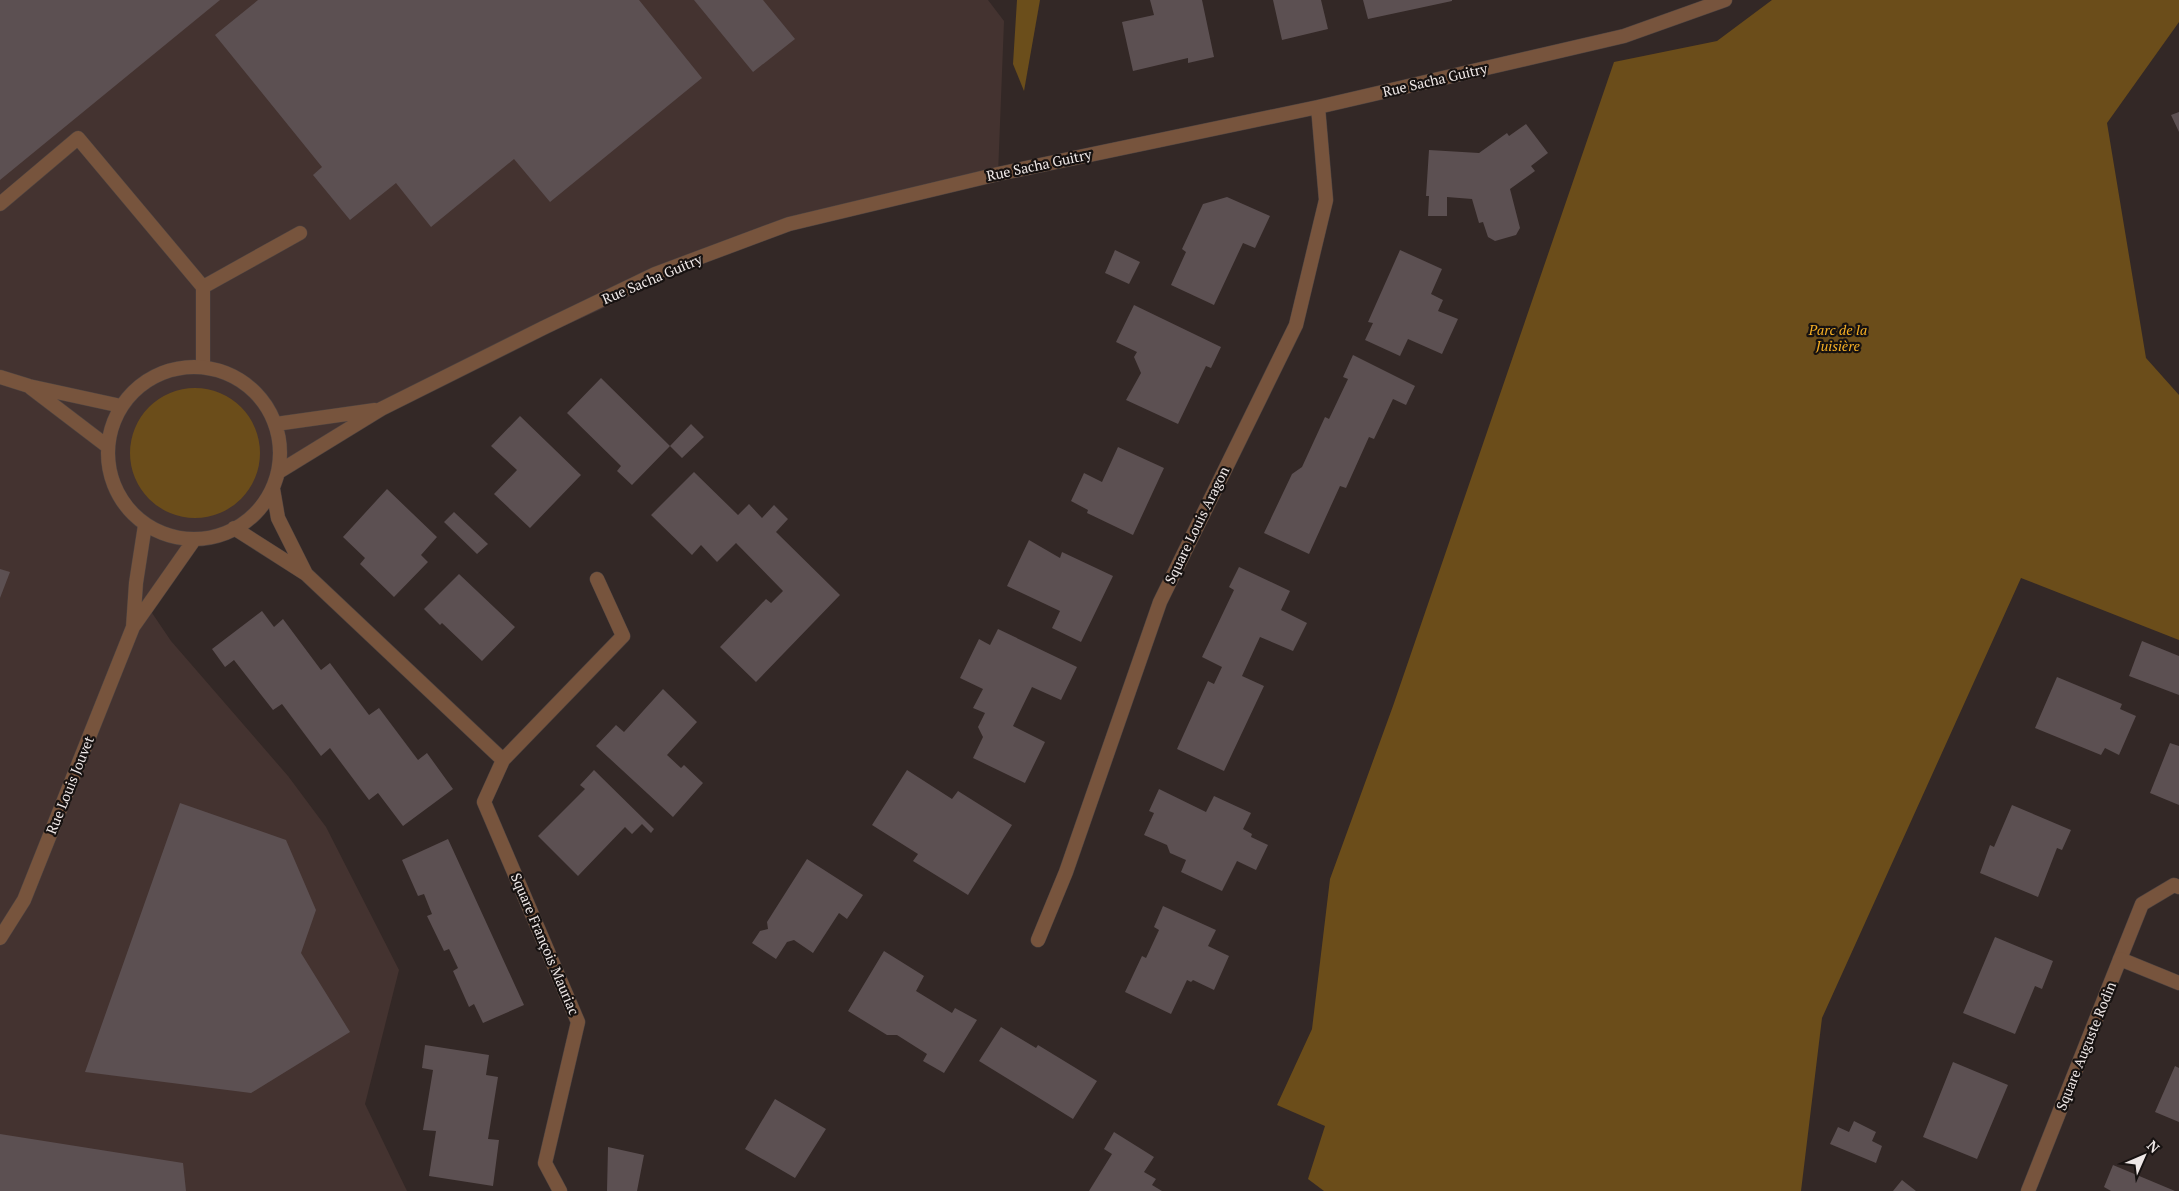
<svg xmlns="http://www.w3.org/2000/svg" width="2179" height="1191" font-family="'PT Serif',serif">
	<rect width="100%" height="100%" fill="#332826"/>
	<path fill="#443330" d="M 0,0 L 988,0 L 1004,21 L 998,174 L 789,224 L 381,409 L 280,471 L 259,511 L 219,537 L 194,540 L 148,607 L 171,641 L 288,776 L 326,827 L 399,970 L 365,1104 L 407,1191 L 0,1191 Z"/>
	<path fill="#6b4d1a" d="M 1772,0 L 2179,0 L 2179,22 L 2107,123 L 2146,358 L 2179,395 L 2179,640 L 2021,578 L 1822,1018 L 1801,1191 L 1324,1191 L 1308,1179 L 1325,1126 L 1277,1105 L 1312,1029 L 1330,879 L 1393,706 L 1614,62 L 1717,41 Z
		M130 453a65 65 0 1 1 130 0a65 65 0 1 1-130 0Z"/>
	<path fill="#6b4e1b" d="M 1017,0 L 1040,0 L 1024,91 L 1013,64 Z"/>
	<path fill="#5c5052" d="M 0,0 L 220,0 L 0,180 Z
		M 258,0 L 639,0 L 702,78 L 550,202 L 514,159 L 431,227 L 396,183 L 350,220 L 313,175 L 322,167 L 215,35 Z
		M 694,0 L 763,0 L 795,39 L 753,72 Z
		M 1150,0 L 1202,0 L 1214,57 L 1188,63 L 1188,58 L 1133,71 L 1122,22 L 1154,15 Z
		M 1273,0 L 1321,0 L 1328,29 L 1282,40 Z
		M 1363,0 L 1452,0 L 1452,1 L 1368,19 Z
		M 2179,112 L 2179,132 L 2171,115 Z
		M 1526,124 L 1548,153 L 1531,166 L 1535,171 L 1510,189 L 1520,228 L 1516,235 L 1495,241 L 1488,237 L 1483,222 L 1479,223 L 1472,199 L 1447,197 L 1447,216 L 1428,216 L 1429,196 L 1426,196 L 1429,150 L 1479,153 L 1507,133 L 1509,136 Z
		M 1227,197 L 1270,216 L 1255,248 L 1243,243 L 1214,305 L 1171,285 L 1186,252 L 1182,249 L 1203,204 Z
		M 1115,250 L 1140,262 L 1129,284 L 1105,273 Z
		M 1400,250 L 1442,269 L 1431,294 L 1443,300 L 1438,311 L 1458,319 L 1442,354 L 1408,339 L 1400,356 L 1365,340 L 1373,323 L 1368,322 Z
		M 1134,305 L 1221,347 L 1211,368 L 1206,366 L 1178,424 L 1126,400 L 1141,373 L 1134,357 L 1137,352 L 1116,342 Z
		M 1353,355 L 1415,386 L 1406,405 L 1393,399 L 1374,439 L 1369,437 L 1346,488 L 1340,486 L 1309,554 L 1264,533 L 1292,474 L 1302,467 L 1325,417 L 1329,419 L 1348,379 L 1343,377 Z
		M 601,378 L 670,446 L 632,485 L 617,471 L 621,466 L 567,413 Z
		M 520,416 L 581,475 L 530,528 L 494,494 L 517,470 L 491,446 Z
		M 691,424 L 704,437 L 682,458 L 670,446 Z
		M 1118,447 L 1164,468 L 1133,535 L 1087,513 L 1088,510 L 1071,501 L 1084,473 L 1102,482 Z
		M 694,472 L 738,515 L 749,504 L 762,518 L 774,505 L 788,519 L 776,532 L 840,595 L 756,682 L 720,647 L 766,599 L 771,603 L 783,591 L 736,543 L 717,562 L 701,545 L 692,555 L 651,515 Z
		M 387,489 L 437,537 L 421,555 L 428,562 L 394,597 L 360,564 L 365,558 L 343,537 Z
		M 454,512 L 488,544 L 477,554 L 444,522 Z
		M 1029,540 L 1060,558 L 1062,552 L 1113,576 L 1081,642 L 1052,628 L 1060,611 L 1007,586 Z
		M 1239,567 L 1290,591 L 1281,610 L 1307,623 L 1293,651 L 1260,637 L 1242,676 L 1264,686 L 1224,771 L 1177,749 L 1208,681 L 1214,684 L 1222,667 L 1202,657 L 1234,590 L 1229,587 Z
		M 0,569 L 10,572 L 0,598 Z
		M 459,574 L 515,627 L 482,661 L 442,623 L 440,625 L 424,609 Z
		M 262,611 L 274,627 L 283,619 L 321,670 L 330,663 L 369,715 L 379,708 L 418,760 L 427,753 L 453,789 L 403,826 L 378,793 L 369,800 L 330,748 L 321,756 L 282,704 L 273,710 L 234,660 L 225,667 L 212,649 Z
		M 998,629 L 1077,667 L 1061,700 L 1032,687 L 1013,726 L 1045,742 L 1025,783 L 973,758 L 983,737 L 978,727 L 985,713 L 973,708 L 983,689 L 960,678 L 979,639 L 990,645 Z
		M 2142,641 L 2179,656 L 2179,695 L 2129,676 Z
		M 2057,677 L 2122,704 L 2120,709 L 2136,716 L 2119,755 L 2105,748 L 2101,755 L 2035,728 Z
		M 663,689 L 697,722 L 667,755 L 681,768 L 684,765 L 703,783 L 673,817 L 596,746 L 616,725 L 624,732 Z
		M 2170,743 L 2179,746 L 2179,805 L 2150,793 Z
		M 594,770 L 654,829 L 651,833 L 642,824 L 632,834 L 625,827 L 578,876 L 538,836 L 585,789 L 580,785 Z
		M 907,770 L 952,799 L 958,791 L 1012,825 L 968,895 L 913,861 L 918,854 L 872,825 Z
		M 1159,789 L 1206,812 L 1214,796 L 1251,813 L 1243,829 L 1252,834 L 1251,837 L 1268,845 L 1256,870 L 1237,861 L 1222,891 L 1181,872 L 1186,860 L 1170,853 L 1167,845 L 1144,835 L 1154,813 L 1149,811 Z
		M 180,803 L 286,840 L 316,910 L 301,953 L 350,1032 L 251,1093 L 85,1072 Z
		M 2012,805 L 2071,830 L 2062,850 L 2057,848 L 2038,897 L 1980,873 L 1990,845 L 1994,847 Z
		M 448,839 L 524,1005 L 483,1023 L 474,1004 L 469,1007 L 453,971 L 458,968 L 449,949 L 444,951 L 427,916 L 432,914 L 424,894 L 418,896 L 402,860 Z
		M 807,859 L 863,895 L 847,919 L 839,913 L 813,953 L 794,940 L 787,942 L 776,959 L 752,943 L 760,931 L 768,929 L 767,922 Z
		M 1163,906 L 1216,930 L 1208,946 L 1229,956 L 1214,990 L 1193,980 L 1191,982 L 1187,980 L 1171,1014 L 1125,992 L 1142,956 L 1146,958 L 1159,930 L 1154,927 Z
		M 1995,937 L 2053,961 L 2042,989 L 2035,986 L 2015,1034 L 1963,1013 Z
		M 884,951 L 924,976 L 916,991 L 952,1013 L 955,1008 L 977,1020 L 944,1073 L 923,1061 L 927,1054 L 897,1035 L 887,1035 L 848,1011 Z
		M 1001,1027 L 1036,1048 L 1038,1045 L 1097,1081 L 1073,1119 L 979,1061 Z
		M 425,1045 L 489,1055 L 486,1075 L 498,1077 L 488,1139 L 499,1140 L 493,1186 L 429,1176 L 436,1131 L 423,1130 L 433,1070 L 422,1068 Z
		M 1953,1062 L 2008,1085 L 1977,1159 L 1923,1137 Z
		M 2175,1066 L 2179,1068 L 2179,1122 L 2155,1112 Z
		M 775,1099 L 826,1129 L 795,1178 L 745,1149 Z
		M 1854,1121 L 1876,1132 L 1872,1141 L 1882,1146 L 1876,1163 L 1830,1144 L 1838,1127 L 1849,1132 Z
		M 1114,1132 L 1154,1157 L 1144,1172 L 1156,1179 L 1152,1185 L 1162,1191 L 1089,1191 L 1112,1154 L 1104,1149 Z
		M 0,1134 L 183,1163 L 186,1191 L 0,1191 Z
		M 608,1147 L 644,1155 L 637,1191 L 607,1191 Z
		M 2113,1165 L 2175,1191 L 2111,1191 L 2104,1187 Z
		M 1902,1180 L 1916,1191 L 1893,1191 Z"/>
	<g fill="none" stroke-linecap="round" stroke-linejoin="round">
		<defs>
			<path id="service" d="M 0,204 L 78,138 L 203,287 L 203,367
				M 203,287 L 300,233
				M 2120,959 L 2142,904 L 2174,885 L 2179,887"/>
			<path id="minor" d="M108 453a86 86 0 1 1 172 0a86 86 0 1 1-172 0Z
				M 0,377 L 29,386 L 121,406
				M 31,388 L 107,446
				M 276,424 L 375,410
				M 280,471 L 381,409 L 543,328 L 655,274 L 789,224 L 998,174 L 1318,107 L 1624,36 L 1725,0
				M 273,489 L 278,518 L 306,574
				M 234,528 L 306,574 L 503,760 L 484,802 L 578,1022 L 545,1163 L 560,1191
				M 133,627 L 136,583 L 145,525
				M 503,760 L 623,636 L 597,579
				M 0,938 L 24,900 L 133,627 L 194,540
				M 1038,940 L 1066,872 L 1160,602 L 1296,325 L 1326,200 L 1318,107
				M 2028,1191 L 2120,959 L 2179,983"/>
		</defs>
		<use href="#service" stroke="#4d4341" stroke-width="15"/>
		<use href="#minor" stroke="#4d4341" stroke-width="15"/>
		<use href="#service" stroke="#77543d" stroke-width="14"/>
		<use href="#minor" stroke="#77543d" stroke-width="14"/>
	</g>
	<g text-anchor="middle" stroke-width="4.5" stroke-linejoin="round" paint-order="stroke">
		<g font-size="14" fill="#efe8e7" stroke="#171211">
			<text transform="translate(1435 80) rotate(-13)" y="5">Rue Sacha Guitry</text>
			<text transform="translate(1039 165) rotate(-12)" y="5">Rue Sacha Guitry</text>
			<text transform="translate(652 279) rotate(-23)" y="5">Rue Sacha Guitry</text>
			<text transform="translate(1197 525) rotate(-64)" y="5">Square Louis Aragon</text>
			<text transform="translate(70 785) rotate(-68)" y="5">Rue Louis Jouvet</text>
			<text transform="translate(545 944) rotate(67)" y="5">Square François Mauriac</text>
			<text transform="translate(2086 1046) rotate(-68)" y="5">Square Auguste Rodin</text>
		</g>
		<g font-size="14" font-style="italic" fill="#f6af24" stroke="#171211">
			<text x="1838" y="335">Parc de la<tspan x="1838" dy="16">Juisière</tspan></text>
		</g>
	</g>
	<g transform="translate(2144 1156) rotate(45)" stroke="#171211" stroke-width="4" paint-order="stroke">
	<path d="M0-4L9 19L0 12L-9 19Z" fill="#efe8e7"/>
	<text y="-8" font-size="14" font-weight="bold" text-anchor="middle" fill="#efe8e7">N</text>
	</g>
</svg>
